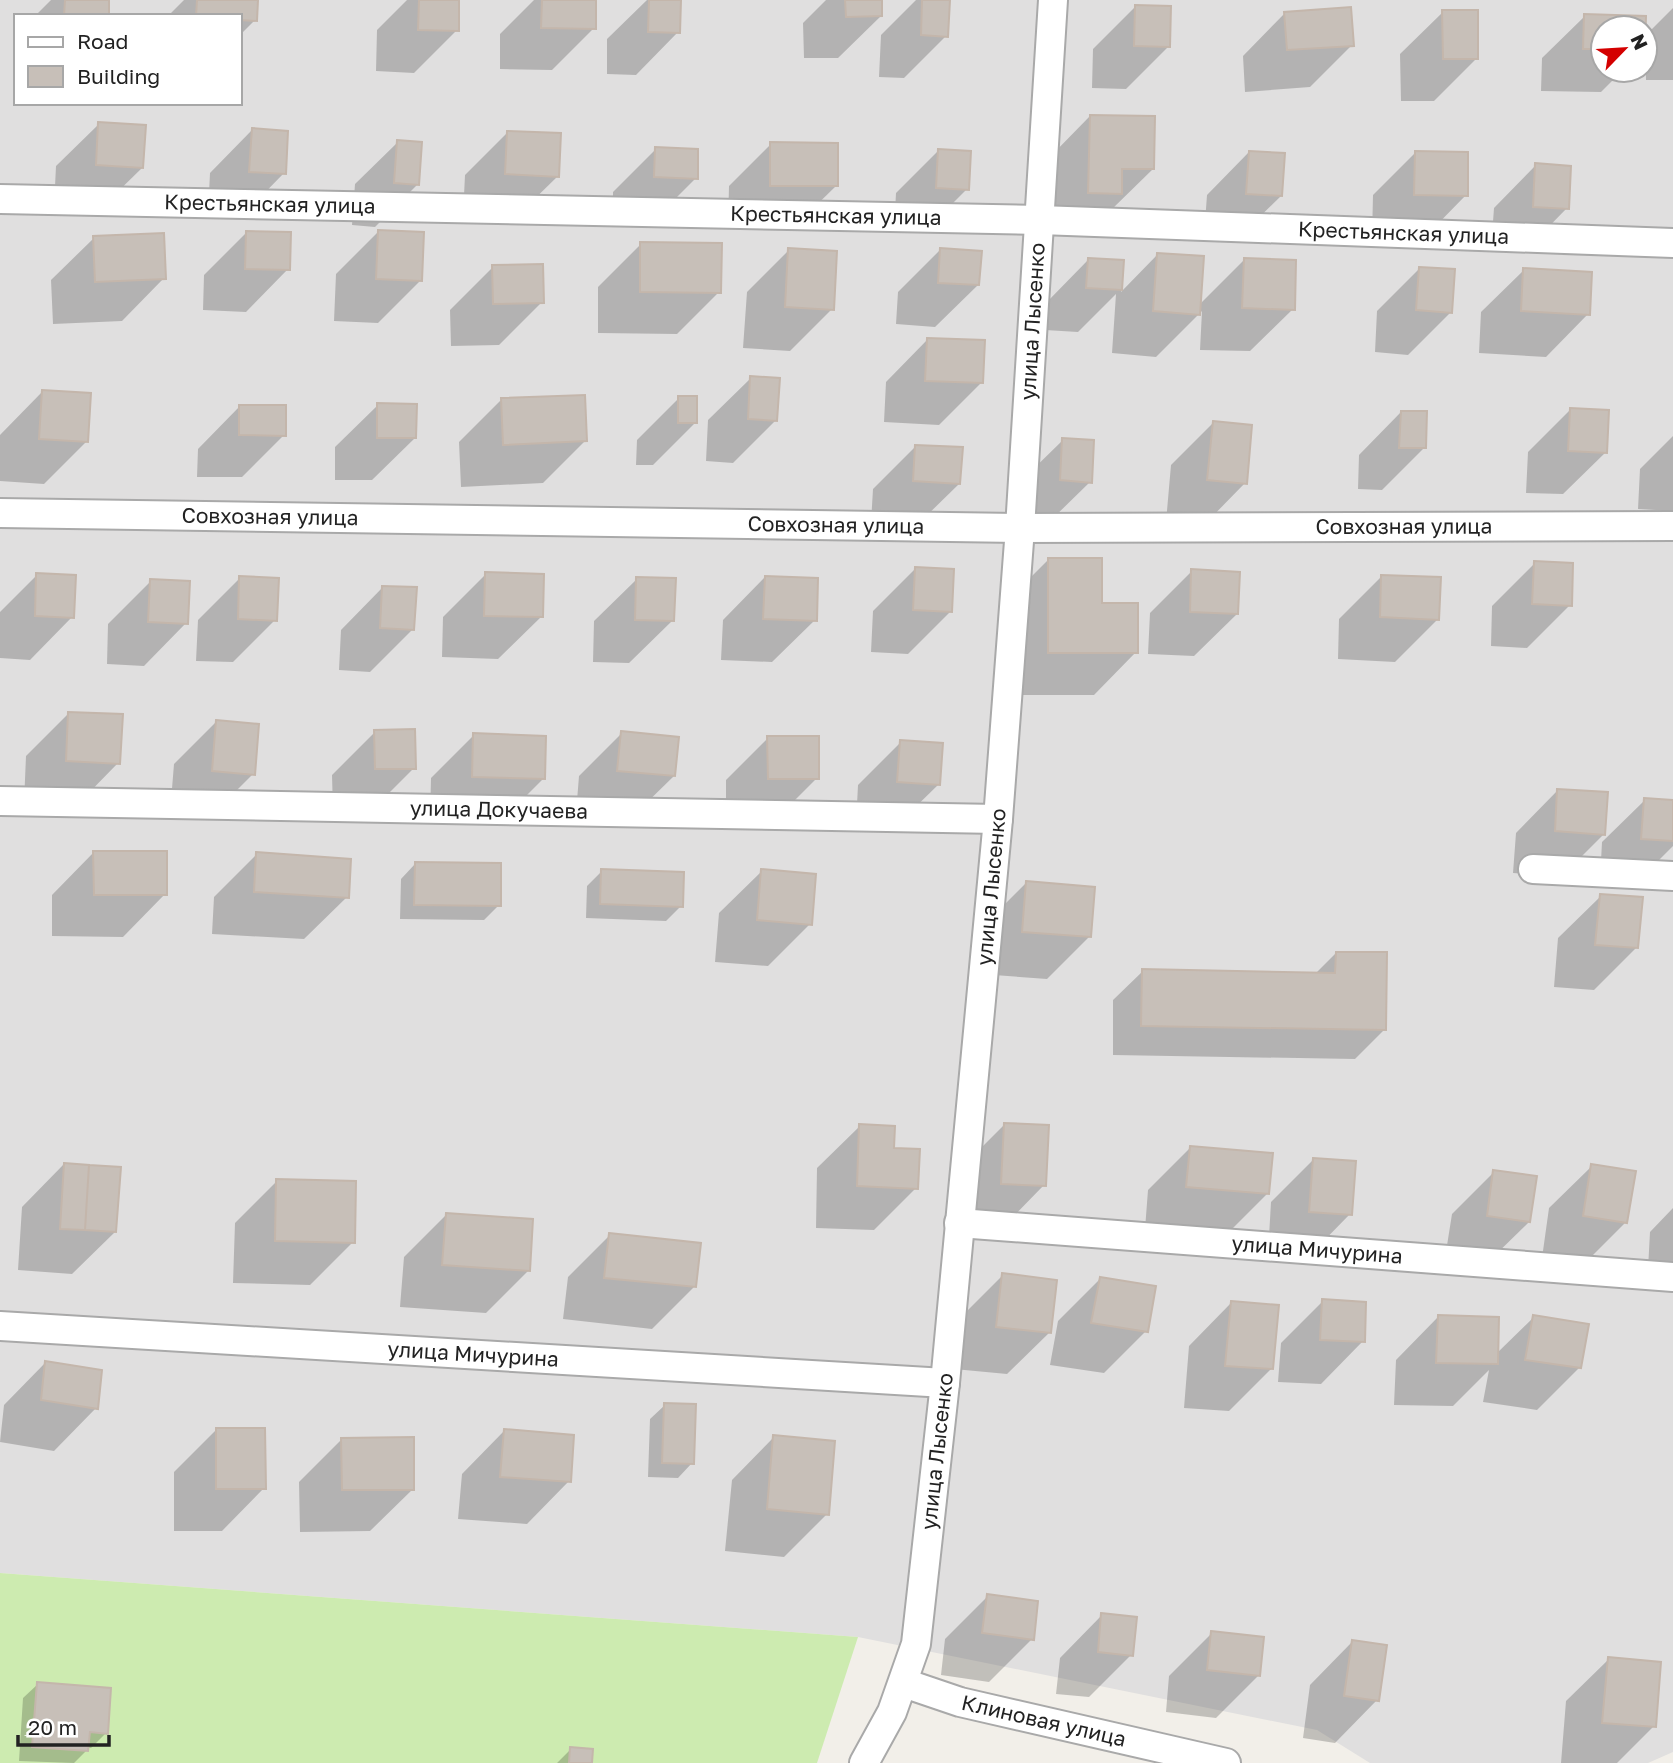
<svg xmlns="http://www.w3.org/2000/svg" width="1673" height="1763" font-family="'Golos Text',sans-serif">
	<rect width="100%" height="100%" fill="#f2efe9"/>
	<path fill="#e0dfdf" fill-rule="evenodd" d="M 0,0 L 1673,0 L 1673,1752 L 1648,1763 L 1370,1763 L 1317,1730 L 858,1637 L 0,1573 ZM 16,16 L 240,16 L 240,103 L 16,103 ZM 1603,28 L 1645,28 L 1645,70 L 1603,70 Z"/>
	<path fill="#cdebb0" d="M 0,1573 L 858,1637 L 817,1763 L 0,1763 Z"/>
	<path fill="#0003" d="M 51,0 L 108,0 L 107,16 L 35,16 Z
		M 184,0 L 256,0 L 255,20 L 240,35 L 240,16 L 168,16 Z
		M 407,0 L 458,0 L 457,30 L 414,73 L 376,71 L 377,30 Z
		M 534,0 L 595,0 L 594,28 L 552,70 L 500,69 L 500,34 Z
		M 647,0 L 679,0 L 678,32 L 636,75 L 607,74 L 607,39 Z
		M 826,0 L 880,0 L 881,16 L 838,58 L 804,58 L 803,23 Z
		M 916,0 L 948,0 L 946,36 L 904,78 L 879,77 L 881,35 Z
		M 1135,7 L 1169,46 L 1126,89 L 1092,88 L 1093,49 Z
		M 1673,8 L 1673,80 L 1646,80 L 1645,36 Z
		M 1443,12 L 1476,59 L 1434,101 L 1401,101 L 1400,54 Z
		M 1285,13 L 1352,45 L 1310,87 L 1245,92 L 1243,56 Z
		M 1585,16 L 1644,28 L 1603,28 L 1603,70 L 1623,70 L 1601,92 L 1541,91 L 1542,58 Z
		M 1090,116 L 1153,169 L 1110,211 L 1102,211 L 1077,236 L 1046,235 L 1048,159 Z
		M 99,124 L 142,168 L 99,210 L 54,207 L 56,166 Z
		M 252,130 L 284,173 L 242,216 L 208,214 L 210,173 Z
		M 507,133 L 558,176 L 515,218 L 463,216 L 465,175 Z
		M 398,142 L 417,185 L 375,227 L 352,225 L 355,184 Z
		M 771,144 L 836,186 L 793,228 L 728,227 L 729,186 Z
		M 656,149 L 696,178 L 653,221 L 613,219 L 613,192 Z
		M 939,150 L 967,189 L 924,232 L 894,230 L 896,193 Z
		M 1249,152 L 1281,196 L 1238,238 L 1204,236 L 1207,195 Z
		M 1415,153 L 1466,195 L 1424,238 L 1372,237 L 1373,195 Z
		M 1536,165 L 1567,208 L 1525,251 L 1491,249 L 1494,208 Z
		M 247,232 L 288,269 L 246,312 L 203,310 L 204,275 Z
		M 378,232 L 421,280 L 378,323 L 334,321 L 336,274 Z
		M 94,238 L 164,278 L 122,321 L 53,324 L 51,280 Z
		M 641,244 L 719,292 L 677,334 L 598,333 L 598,287 Z
		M 789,250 L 832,309 L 790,351 L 743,348 L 747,292 Z
		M 940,250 L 978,285 L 935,327 L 896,324 L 898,292 Z
		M 1158,254 L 1199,305 L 1244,260 L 1293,309 L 1250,351 L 1200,350 L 1202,311 L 1156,357 L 1112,353 L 1116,294 L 1078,332 L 1045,330 L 1046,303 L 1088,260 L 1122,262 L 1121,292 Z
		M 493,267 L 542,302 L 499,345 L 451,346 L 450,310 Z
		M 1419,269 L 1451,312 L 1408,355 L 1375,352 L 1377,311 Z
		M 1524,270 L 1588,314 L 1546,357 L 1479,353 L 1481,312 Z
		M 928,339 L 982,382 L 939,425 L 884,422 L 886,382 Z
		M 751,378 L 776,420 L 733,463 L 706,461 L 708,420 Z
		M 42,392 L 87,441 L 44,484 L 0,481 L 0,435 Z
		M 679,398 L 695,423 L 653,465 L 636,465 L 637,440 Z
		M 501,400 L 585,441 L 543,483 L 461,487 L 459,442 Z
		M 378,405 L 415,438 L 372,480 L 335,480 L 335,447 Z
		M 240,406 L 284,435 L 242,477 L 197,477 L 198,449 Z
		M 1570,410 L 1606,452 L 1563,494 L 1526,493 L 1528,452 Z
		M 1401,412 L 1424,448 L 1382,490 L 1358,489 L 1359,455 Z
		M 1213,423 L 1245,483 L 1203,526 L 1166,522 L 1171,465 Z
		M 1673,436 L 1673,511 L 1638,509 L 1640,469 Z
		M 1063,440 L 1090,482 L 1047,524 L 1018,522 L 1020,482 Z
		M 916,446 L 959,484 L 916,526 L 871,523 L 873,489 Z
		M 1049,559 L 1100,605 L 1136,652 L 1094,695 L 1006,695 L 1006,602 Z
		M 1535,563 L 1570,605 L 1527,648 L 1491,646 L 1492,606 Z
		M 915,569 L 951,611 L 908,654 L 871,652 L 873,611 Z
		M 1192,571 L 1237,614 L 1194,656 L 1148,654 L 1150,613 Z
		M 486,574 L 541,617 L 498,659 L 442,657 L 443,617 Z
		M 37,575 L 72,617 L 30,660 L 0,658 L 0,612 Z
		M 1382,576 L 1438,619 L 1395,662 L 1338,659 L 1339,619 Z
		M 765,577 L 815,620 L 772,662 L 721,660 L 723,620 Z
		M 240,578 L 275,620 L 233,662 L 196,661 L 198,620 Z
		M 637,579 L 672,621 L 629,663 L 593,662 L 594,621 Z
		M 151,581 L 186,623 L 144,666 L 107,664 L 108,624 Z
		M 383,587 L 413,629 L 370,672 L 339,670 L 341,630 Z
		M 69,713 L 118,763 L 76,806 L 24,803 L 26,756 Z
		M 216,722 L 253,774 L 211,816 L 170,813 L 174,764 Z
		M 375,732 L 414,768 L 372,810 L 333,811 L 332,775 Z
		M 622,733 L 674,776 L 631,818 L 576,813 L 579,776 Z
		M 474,735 L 543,779 L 501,821 L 430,819 L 431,778 Z
		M 768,738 L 817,778 L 775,820 L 726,821 L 726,780 Z
		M 901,742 L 939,784 L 896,826 L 856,824 L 858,785 Z
		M 1558,790 L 1604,834 L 1561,877 L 1513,873 L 1516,833 Z
		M 1645,800 L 1673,802 L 1673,846 L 1636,883 L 1600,880 L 1602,842 Z
		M 94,852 L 165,894 L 123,937 L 52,936 L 52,895 Z
		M 257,854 L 347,897 L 304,939 L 212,934 L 214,897 Z
		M 415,864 L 499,905 L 484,920 L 400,919 L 401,879 Z
		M 602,871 L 681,906 L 666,921 L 586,918 L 587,886 Z
		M 762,871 L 810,924 L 768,966 L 715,962 L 719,913 Z
		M 1026,883 L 1089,937 L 1047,979 L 980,974 L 984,925 Z
		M 1601,896 L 1637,947 L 1594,990 L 1554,987 L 1558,938 Z
		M 1336,953 L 1384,1030 L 1355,1059 L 1113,1055 L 1113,1000 L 1143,971 L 1315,974 Z
		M 1005,1124 L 1044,1185 L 1002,1228 L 959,1225 L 962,1167 Z
		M 860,1126 L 892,1150 L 916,1188 L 874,1230 L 816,1228 L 817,1168 Z
		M 1190,1148 L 1268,1193 L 1225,1236 L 1145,1229 L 1148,1190 Z
		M 1313,1160 L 1350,1214 L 1308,1257 L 1268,1254 L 1271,1202 Z
		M 64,1164 L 115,1232 L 72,1274 L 18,1270 L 22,1207 Z
		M 1592,1166 L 1626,1222 L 1583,1265 L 1542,1258 L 1549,1208 Z
		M 1494,1172 L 1529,1222 L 1486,1264 L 1445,1258 L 1452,1214 Z
		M 277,1181 L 353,1242 L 310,1285 L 233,1283 L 235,1223 Z
		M 1673,1208 L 1673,1270 L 1648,1269 L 1650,1232 Z
		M 446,1215 L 528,1271 L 486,1313 L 400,1307 L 404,1257 Z
		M 610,1235 L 695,1286 L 652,1329 L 563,1319 L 568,1277 Z
		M 1003,1275 L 1050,1332 L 1007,1374 L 954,1369 L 961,1317 Z
		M 1101,1278 L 1146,1331 L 1104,1373 L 1050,1365 L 1058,1321 Z
		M 1323,1301 L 1363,1341 L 1321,1384 L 1278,1382 L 1281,1343 Z
		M 1231,1303 L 1271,1369 L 1229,1411 L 1184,1408 L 1189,1346 Z
		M 1438,1317 L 1496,1354 L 1534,1317 L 1580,1367 L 1537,1410 L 1483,1402 L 1489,1370 L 1453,1406 L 1394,1405 L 1396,1360 Z
		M 46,1362 L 96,1408 L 54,1451 L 0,1442 L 4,1405 Z
		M 665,1405 L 692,1463 L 678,1478 L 648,1477 L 650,1419 Z
		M 216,1430 L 264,1488 L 222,1531 L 174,1531 L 174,1472 Z
		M 504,1431 L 569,1481 L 527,1524 L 458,1519 L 462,1474 Z
		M 774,1437 L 827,1514 L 784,1557 L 725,1551 L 732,1480 Z
		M 342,1439 L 413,1489 L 370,1531 L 300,1532 L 299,1482 Z
		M 988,1596 L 1032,1639 L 989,1682 L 941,1675 L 945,1639 Z
		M 1102,1615 L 1131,1655 L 1089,1697 L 1056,1694 L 1060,1658 Z
		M 1212,1633 L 1259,1675 L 1216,1718 L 1166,1712 L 1169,1676 Z
		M 1352,1642 L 1377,1700 L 1335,1743 L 1303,1738 L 1310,1685 Z
		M 1609,1659 L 1654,1726 L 1617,1763 L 1561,1763 L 1566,1701 Z
		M 38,1684 L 106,1733 L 91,1748 L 86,1747 L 86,1751 L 74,1763 L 19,1761 L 23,1698 Z
		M 571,1749 L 591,1763 L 557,1763 Z"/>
	<path fill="#c7bfb8" stroke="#c4b6ab" stroke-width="2" d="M 65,0 L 109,0 L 109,16 L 64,16 Z
		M 197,0 L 258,0 L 257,21 L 240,20 L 240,16 L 196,16 Z
		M 419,0 L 459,0 L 459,31 L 418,30 Z
		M 542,0 L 596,0 L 596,29 L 541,28 Z
		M 649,0 L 681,0 L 680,33 L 648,32 Z
		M 845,0 L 882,0 L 882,16 L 846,17 Z
		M 922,0 L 950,0 L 948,37 L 921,35 Z
		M 1135,5 L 1171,6 L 1170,47 L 1134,46 Z
		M 1351,7 L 1354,46 L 1287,50 L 1284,12 Z
		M 1442,10 L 1478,10 L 1478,59 L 1443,59 Z
		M 1584,14 L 1646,16 L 1645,51 L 1645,28 L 1603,28 L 1603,49 L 1583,49 Z
		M 1090,115 L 1155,116 L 1154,169 L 1122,169 L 1122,194 L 1088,193 Z
		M 98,122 L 146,125 L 143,168 L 96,165 Z
		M 252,128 L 288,131 L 286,174 L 249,172 Z
		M 507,131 L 561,133 L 559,177 L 505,174 Z
		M 397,140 L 422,142 L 419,185 L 394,183 Z
		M 770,142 L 838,143 L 838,186 L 770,186 Z
		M 655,147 L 698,149 L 698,179 L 654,177 Z
		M 938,149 L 971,151 L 969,190 L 936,188 Z
		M 1249,151 L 1285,153 L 1282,196 L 1246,194 Z
		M 1415,151 L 1468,152 L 1468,196 L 1414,195 Z
		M 1535,163 L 1571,166 L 1569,209 L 1533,207 Z
		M 378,230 L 424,232 L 422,281 L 376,279 Z
		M 246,231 L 291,232 L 290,270 L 245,269 Z
		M 164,233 L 166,279 L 95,282 L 93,236 Z
		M 640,242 L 722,243 L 721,293 L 640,292 Z
		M 788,248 L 837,251 L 834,310 L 785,307 Z
		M 940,248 L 982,251 L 979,285 L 938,283 Z
		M 1157,253 L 1204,256 L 1200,315 L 1153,311 Z
		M 1088,258 L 1124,260 L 1122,290 L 1086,288 Z
		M 1244,258 L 1296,260 L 1295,310 L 1242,308 Z
		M 543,264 L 544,303 L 493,304 L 492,265 Z
		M 1419,267 L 1455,269 L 1452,313 L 1416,310 Z
		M 1523,268 L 1592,272 L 1590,315 L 1521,311 Z
		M 927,338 L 985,340 L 983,383 L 925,381 Z
		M 750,376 L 780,378 L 777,421 L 748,419 Z
		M 42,390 L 91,393 L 88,442 L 39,439 Z
		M 585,395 L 587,441 L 503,445 L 501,398 Z
		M 678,396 L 697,396 L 697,423 L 678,423 Z
		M 377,403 L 417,404 L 416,438 L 377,438 Z
		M 239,405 L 286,405 L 286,436 L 239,435 Z
		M 1570,408 L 1609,410 L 1607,453 L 1568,451 Z
		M 1401,411 L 1427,411 L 1426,448 L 1399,448 Z
		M 1213,421 L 1252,425 L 1247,484 L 1207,480 Z
		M 1062,438 L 1094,440 L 1092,483 L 1060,480 Z
		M 915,445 L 963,447 L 960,484 L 913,481 Z
		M 1048,558 L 1102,558 L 1102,603 L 1138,603 L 1138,653 L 1048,653 Z
		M 1534,561 L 1573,563 L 1572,606 L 1532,604 Z
		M 915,567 L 954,569 L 952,612 L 913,610 Z
		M 1191,569 L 1240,572 L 1238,614 L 1190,612 Z
		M 485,572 L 544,574 L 543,617 L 484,616 Z
		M 36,573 L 76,575 L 74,618 L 35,616 Z
		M 1381,575 L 1441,577 L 1439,620 L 1380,617 Z
		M 239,576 L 279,578 L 277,621 L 238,619 Z
		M 765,576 L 818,578 L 817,621 L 763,619 Z
		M 636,577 L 676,578 L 674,621 L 635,620 Z
		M 150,579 L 190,581 L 188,624 L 148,622 Z
		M 382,586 L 417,587 L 414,630 L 380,628 Z
		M 68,712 L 123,714 L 120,764 L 66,761 Z
		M 216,720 L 259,724 L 255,775 L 212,771 Z
		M 415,729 L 416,769 L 375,769 L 374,730 Z
		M 621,731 L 679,737 L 675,776 L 617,771 Z
		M 473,733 L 546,736 L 545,779 L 472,777 Z
		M 767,736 L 819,736 L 819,779 L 768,779 Z
		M 900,740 L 943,743 L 940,785 L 897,782 Z
		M 1557,789 L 1608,792 L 1605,835 L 1555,831 Z
		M 1644,798 L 1673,800 L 1673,841 L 1641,839 Z
		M 93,851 L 167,851 L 167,895 L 94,895 Z
		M 256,852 L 351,859 L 349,898 L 254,892 Z
		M 415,862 L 501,863 L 501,906 L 414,905 Z
		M 601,869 L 684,872 L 683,907 L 600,904 Z
		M 761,869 L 816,874 L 812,925 L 757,920 Z
		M 1026,881 L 1095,887 L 1091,937 L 1022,932 Z
		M 1600,894 L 1643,897 L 1638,948 L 1595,945 Z
		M 1336,952 L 1387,952 L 1386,1030 L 1141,1026 L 1142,969 L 1335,973 Z
		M 1004,1123 L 1049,1125 L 1046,1186 L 1001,1184 Z
		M 859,1124 L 895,1126 L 894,1148 L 920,1149 L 918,1189 L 857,1186 Z
		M 1190,1146 L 1273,1153 L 1269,1194 L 1186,1187 Z
		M 1313,1158 L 1356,1161 L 1352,1215 L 1309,1212 Z
		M 64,1163 L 89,1165 L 85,1230 L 60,1229 Z
		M 1591,1164 L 1636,1171 L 1627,1223 L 1583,1216 Z
		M 89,1165 L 121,1167 L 116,1232 L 85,1230 Z
		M 1493,1170 L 1537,1176 L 1530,1222 L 1487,1216 Z
		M 276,1179 L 356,1181 L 355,1243 L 275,1241 Z
		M 446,1213 L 533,1219 L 530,1271 L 442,1265 Z
		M 609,1233 L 701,1243 L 696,1287 L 604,1278 Z
		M 1002,1273 L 1057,1280 L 1051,1333 L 996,1327 Z
		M 1100,1277 L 1156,1286 L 1148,1332 L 1091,1323 Z
		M 1322,1299 L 1366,1302 L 1365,1342 L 1320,1340 Z
		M 1231,1301 L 1279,1305 L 1273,1369 L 1225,1366 Z
		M 1438,1315 L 1499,1317 L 1498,1364 L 1436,1363 Z
		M 1533,1315 L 1589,1324 L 1581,1368 L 1525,1360 Z
		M 45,1361 L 102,1370 L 98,1409 L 41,1400 Z
		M 664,1403 L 696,1404 L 694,1464 L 662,1463 Z
		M 216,1428 L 265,1428 L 266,1489 L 216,1489 Z
		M 504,1429 L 574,1435 L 571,1482 L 500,1477 Z
		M 773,1435 L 835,1441 L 829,1515 L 767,1509 Z
		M 414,1437 L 414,1490 L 342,1490 L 341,1438 Z
		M 987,1594 L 1038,1601 L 1034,1640 L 982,1633 Z
		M 1101,1613 L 1137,1617 L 1133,1656 L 1098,1652 Z
		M 1211,1631 L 1264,1637 L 1260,1676 L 1207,1670 Z
		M 1352,1640 L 1387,1645 L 1379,1701 L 1344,1696 Z
		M 1608,1657 L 1661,1662 L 1656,1727 L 1602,1723 Z
		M 37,1682 L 111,1688 L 108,1734 L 90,1732 L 88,1751 L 32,1747 Z
		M 570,1747 L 593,1749 L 592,1763 L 569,1763 Z"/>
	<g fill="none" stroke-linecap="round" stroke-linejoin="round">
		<defs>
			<g id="street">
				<path id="s1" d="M 0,199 L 1040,220 L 1673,243"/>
				<path id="s2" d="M 0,513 L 1020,528 L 1673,526"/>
				<path id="s3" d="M 0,801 L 998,819"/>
				<path d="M 1533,869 L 1673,876"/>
				<path id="s4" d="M 959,1223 L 1673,1277"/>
				<path id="s5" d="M 0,1326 L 945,1383"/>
				<path id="s6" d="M 904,1683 L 960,1702 L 1226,1763"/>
				<path id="s7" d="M 864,1763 L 892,1712 L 916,1644 L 945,1383 L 998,819 L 1020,528 L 1053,0"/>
			</g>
		</defs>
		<use href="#street" stroke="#a9a9a9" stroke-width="32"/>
		<use href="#street" stroke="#fff" stroke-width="28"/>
	</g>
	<g text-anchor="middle" stroke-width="6" stroke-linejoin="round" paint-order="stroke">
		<g font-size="21" fill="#222" stroke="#fff">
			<text dy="7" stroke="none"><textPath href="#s1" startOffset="270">Крестьянская улица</textPath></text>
			<text dy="7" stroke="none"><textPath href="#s1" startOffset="836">Крестьянская улица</textPath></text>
			<text dy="7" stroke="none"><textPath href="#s1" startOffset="1404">Крестьянская улица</textPath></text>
			<text dy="7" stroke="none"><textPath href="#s7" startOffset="1458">улица Лысенко</textPath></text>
			<text dy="7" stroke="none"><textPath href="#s2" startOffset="270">Совхозная улица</textPath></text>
			<text dy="7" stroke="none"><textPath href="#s2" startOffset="836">Совхозная улица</textPath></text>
			<text dy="7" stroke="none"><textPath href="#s2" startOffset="1404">Совхозная улица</textPath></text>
			<text dy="7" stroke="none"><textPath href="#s3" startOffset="499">улица Докучаева</textPath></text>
			<text dy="7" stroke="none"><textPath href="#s7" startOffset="891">улица Лысенко</textPath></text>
			<text dy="7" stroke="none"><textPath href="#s4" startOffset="359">улица Мичурина</textPath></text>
			<text dy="7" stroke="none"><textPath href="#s5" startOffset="474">улица Мичурина</textPath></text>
			<text dy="7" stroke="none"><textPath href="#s7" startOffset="324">улица Лысенко</textPath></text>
			<text dy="7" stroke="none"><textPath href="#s6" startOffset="145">Клиновая улица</textPath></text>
		</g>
	</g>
	<rect x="14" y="14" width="228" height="91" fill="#ffffff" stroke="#a7a7a7" stroke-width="2"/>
	<rect x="28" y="37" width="35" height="10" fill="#ffffff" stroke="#a7a7a7" stroke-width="2"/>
	<text x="77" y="49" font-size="21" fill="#222222">Road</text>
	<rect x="28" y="66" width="35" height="21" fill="#c7bfb8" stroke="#a7a7a7" stroke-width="2"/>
	<text x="77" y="84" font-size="21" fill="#222222">Building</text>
	<g transform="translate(1624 49) rotate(65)"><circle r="33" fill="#ffffff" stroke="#a7a7a7" stroke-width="2"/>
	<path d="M0-5L12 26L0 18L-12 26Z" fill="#d40000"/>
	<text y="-10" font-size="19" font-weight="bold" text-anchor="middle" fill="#222222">N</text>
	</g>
	<path d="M18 1735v10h91v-10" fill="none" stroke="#222222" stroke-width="3.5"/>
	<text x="28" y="1735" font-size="21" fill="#222222" stroke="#ffffff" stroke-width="5" paint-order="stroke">20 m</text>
</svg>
